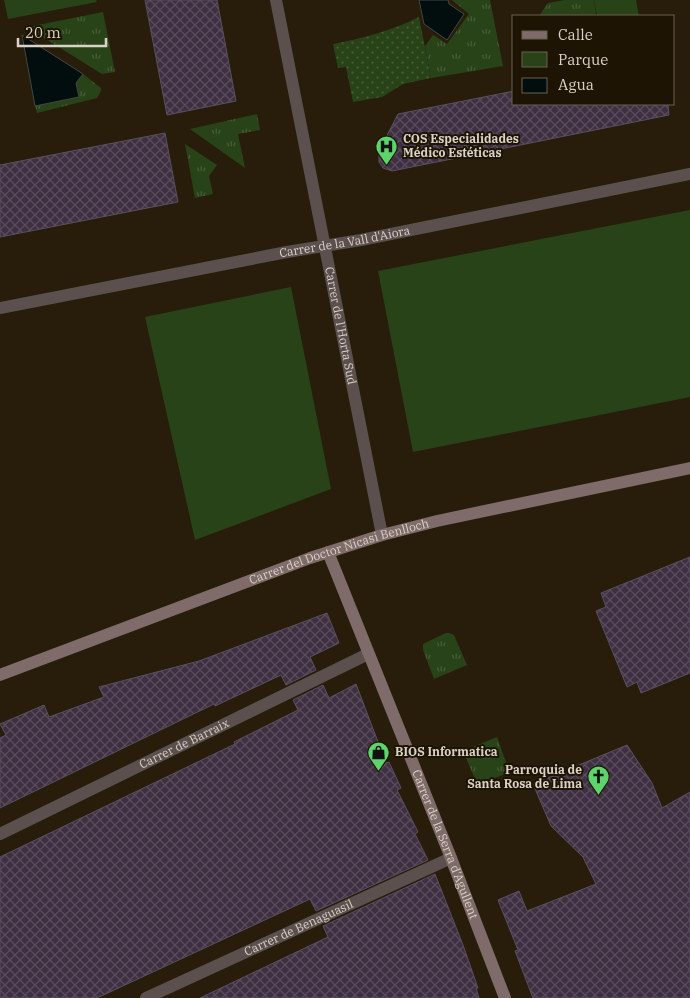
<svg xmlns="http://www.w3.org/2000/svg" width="690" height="998" font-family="'IBM Plex Serif',serif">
	<defs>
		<pattern id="grass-tufts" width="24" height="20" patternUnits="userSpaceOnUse" patternTransform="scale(1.25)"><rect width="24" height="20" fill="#294318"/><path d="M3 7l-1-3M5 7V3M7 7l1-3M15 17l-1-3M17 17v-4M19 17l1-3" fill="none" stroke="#475d38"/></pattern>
		<pattern id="garden-dots" width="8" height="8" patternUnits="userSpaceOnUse" patternTransform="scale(1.25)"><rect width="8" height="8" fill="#294318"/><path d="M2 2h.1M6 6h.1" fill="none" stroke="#475d38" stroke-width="1.8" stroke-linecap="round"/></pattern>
		<pattern id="building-cross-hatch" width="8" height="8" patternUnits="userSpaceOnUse" patternTransform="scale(1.25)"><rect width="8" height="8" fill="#3e3042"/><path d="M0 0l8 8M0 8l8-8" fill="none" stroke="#594d5c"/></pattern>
	</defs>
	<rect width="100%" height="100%" fill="#271d0a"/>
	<path fill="url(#grass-tufts)" d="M 452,0 L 490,0 L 503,66 L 431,78 L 425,46 L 433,35 L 447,44 L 469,14 Z
		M 565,0 L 594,0 L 596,14 L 588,16 L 539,16 L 548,3 Z
		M 103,12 L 115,72 L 102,74 L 33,31 L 33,26 Z
		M 83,74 L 101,88 L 101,91 L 97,98 L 37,113 L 35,106 L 79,97 L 76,83 Z
		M 257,114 L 260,130 L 238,134 L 245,168 L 190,129 Z
		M 185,144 L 217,165 L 209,176 L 213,194 L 195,198 Z
		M 446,633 L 449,633 L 454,635 L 467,665 L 434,679 L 423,650 L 423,644 Z
		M 497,737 L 508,768 L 507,771 L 503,775 L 479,783 L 475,779 L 463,751 Z"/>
	<path fill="#294318" d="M 4,0 L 96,0 L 97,2 L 8,19 Z
		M 594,0 L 636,0 L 639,16 L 597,16 Z
		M 690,210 L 690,397 L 413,452 L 378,271 Z
		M 291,287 L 331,489 L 195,540 L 145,317 Z"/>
	<path fill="url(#garden-dots)" d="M 419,17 L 431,78 L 403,84 L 382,97 L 353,102 L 346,67 L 338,68 L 333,44 C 364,38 391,31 419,17 Z"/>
	<path fill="#020d0e" stroke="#424845" d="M 419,0 L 448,0 L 449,4 L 464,14 L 447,40 L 424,24 Z
		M 22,35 L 83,74 L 76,83 L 79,97 L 35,106 Z"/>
	<path fill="url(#building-cross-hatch)" stroke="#5d4e61" d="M 145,0 L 217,0 L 236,101 L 167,115 Z
		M 514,91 L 514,104 L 668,104 L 669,115 L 392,171 L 383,168 L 379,162 L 379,151 L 398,114 Z
		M 165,133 L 178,202 L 0,237 L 0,165 Z
		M 690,557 L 690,673 L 641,693 L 637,682 L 627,687 L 596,611 L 606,607 L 601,593 Z
		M 327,613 L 339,643 L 310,657 L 316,670 L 286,685 L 281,675 L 215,706 L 214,704 L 0,808 L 0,738 L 6,735 L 0,724 L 44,705 L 49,717 L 104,697 L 99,687 L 199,661 Z
		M 356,684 L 386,763 L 389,762 L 401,788 L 397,790 L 418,832 L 415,834 L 428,860 L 316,911 L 310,899 L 97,998 L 0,998 L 0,857 L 235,744 L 234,742 L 298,710 L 293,700 L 323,685 L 329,698 Z
		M 627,745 L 652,783 L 662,808 L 690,792 L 690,998 L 533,998 L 515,951 L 518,950 L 498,900 L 519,891 L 527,911 L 596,884 L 583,857 L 551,826 L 533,784 Z
		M 435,874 L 463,945 L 478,988 L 476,988 L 479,998 L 200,998 L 328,937 L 323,926 Z"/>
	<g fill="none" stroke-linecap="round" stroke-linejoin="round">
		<g stroke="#5c504f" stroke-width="12">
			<path id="s1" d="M 276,0 L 382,535"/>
			<path id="s2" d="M 0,308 L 287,252 L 361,240 L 690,174"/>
			<path id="s3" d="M 0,834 L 368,654"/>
			<path id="s4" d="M 146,998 L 451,858"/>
		</g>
		<g stroke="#7e6b6a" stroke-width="12">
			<path id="s5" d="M 328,552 L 451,858 L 505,998"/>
			<path id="s6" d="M 0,675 L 310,558 L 382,535 L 437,521 L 690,468"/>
		</g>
	</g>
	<defs>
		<symbol id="hospital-pin" viewBox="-11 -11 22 30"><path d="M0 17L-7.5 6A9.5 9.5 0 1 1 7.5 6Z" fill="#5ed56c" stroke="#1e1403"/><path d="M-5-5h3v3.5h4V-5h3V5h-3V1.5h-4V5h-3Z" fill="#111"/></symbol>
		<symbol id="shop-pin" viewBox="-11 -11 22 30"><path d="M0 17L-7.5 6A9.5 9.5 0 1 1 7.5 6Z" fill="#5ed56c" stroke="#1e1403"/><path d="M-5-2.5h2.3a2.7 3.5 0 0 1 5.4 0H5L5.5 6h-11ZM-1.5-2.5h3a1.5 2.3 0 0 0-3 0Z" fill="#111"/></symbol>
		<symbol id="church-pin" viewBox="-11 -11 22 30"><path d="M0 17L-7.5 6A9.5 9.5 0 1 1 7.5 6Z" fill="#5ed56c" stroke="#1e1403"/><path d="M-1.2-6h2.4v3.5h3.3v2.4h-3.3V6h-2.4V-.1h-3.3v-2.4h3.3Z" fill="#111"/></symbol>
	</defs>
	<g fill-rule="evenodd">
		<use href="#hospital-pin" x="374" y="134" width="25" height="34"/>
		<use href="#shop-pin" x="366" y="740" width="25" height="34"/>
		<use href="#church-pin" x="586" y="764" width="25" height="34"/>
	</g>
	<g text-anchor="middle" stroke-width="4" stroke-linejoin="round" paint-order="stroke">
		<g font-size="12" font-weight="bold" fill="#d9d2c6" stroke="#1e1403" text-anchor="start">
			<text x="403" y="143">COS Especialidades<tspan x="403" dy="14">Médico Estéticas</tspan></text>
			<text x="395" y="756">BIOS Informatica</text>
			<text x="582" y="774" text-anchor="end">Parroquia de<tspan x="582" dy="14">Santa Rosa de Lima</tspan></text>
		</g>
		<g font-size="12" fill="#d9d2c6" stroke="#1e1403">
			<text dy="4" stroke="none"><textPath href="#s2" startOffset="351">Carrer de la Vall d'Aiora</textPath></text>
			<text dy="4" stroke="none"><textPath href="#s1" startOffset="332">Carrer de l'Horta Sud</textPath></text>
			<text dy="4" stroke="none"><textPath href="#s6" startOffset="361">Carrer del Doctor Nicasi Benlloch</textPath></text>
			<text dy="4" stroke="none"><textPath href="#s3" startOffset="205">Carrer de Barraix</textPath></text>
			<text dy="4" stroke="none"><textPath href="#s5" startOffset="315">Carrer de la Serra d'Agullent</textPath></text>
			<text dy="4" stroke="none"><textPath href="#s4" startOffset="168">Carrer de Benaguasil</textPath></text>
		</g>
	</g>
	<rect x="512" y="15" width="162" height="90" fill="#1e1403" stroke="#696051"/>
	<rect x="522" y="31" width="25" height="8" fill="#7e6b6a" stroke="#696051"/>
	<text x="558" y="40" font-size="15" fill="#d9d2c6">Calle</text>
	<rect x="522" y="52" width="25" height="15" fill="#294318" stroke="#696051"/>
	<text x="558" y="65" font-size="15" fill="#d9d2c6">Parque</text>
	<rect x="522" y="78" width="25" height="15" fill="#020d0e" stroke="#696051"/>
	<text x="558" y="90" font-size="15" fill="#d9d2c6">Agua</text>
	<path d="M18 38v8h88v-8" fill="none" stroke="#d9d2c6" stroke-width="2.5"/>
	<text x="25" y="38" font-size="15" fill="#d9d2c6" stroke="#1e1403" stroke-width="4" paint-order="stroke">20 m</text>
</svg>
